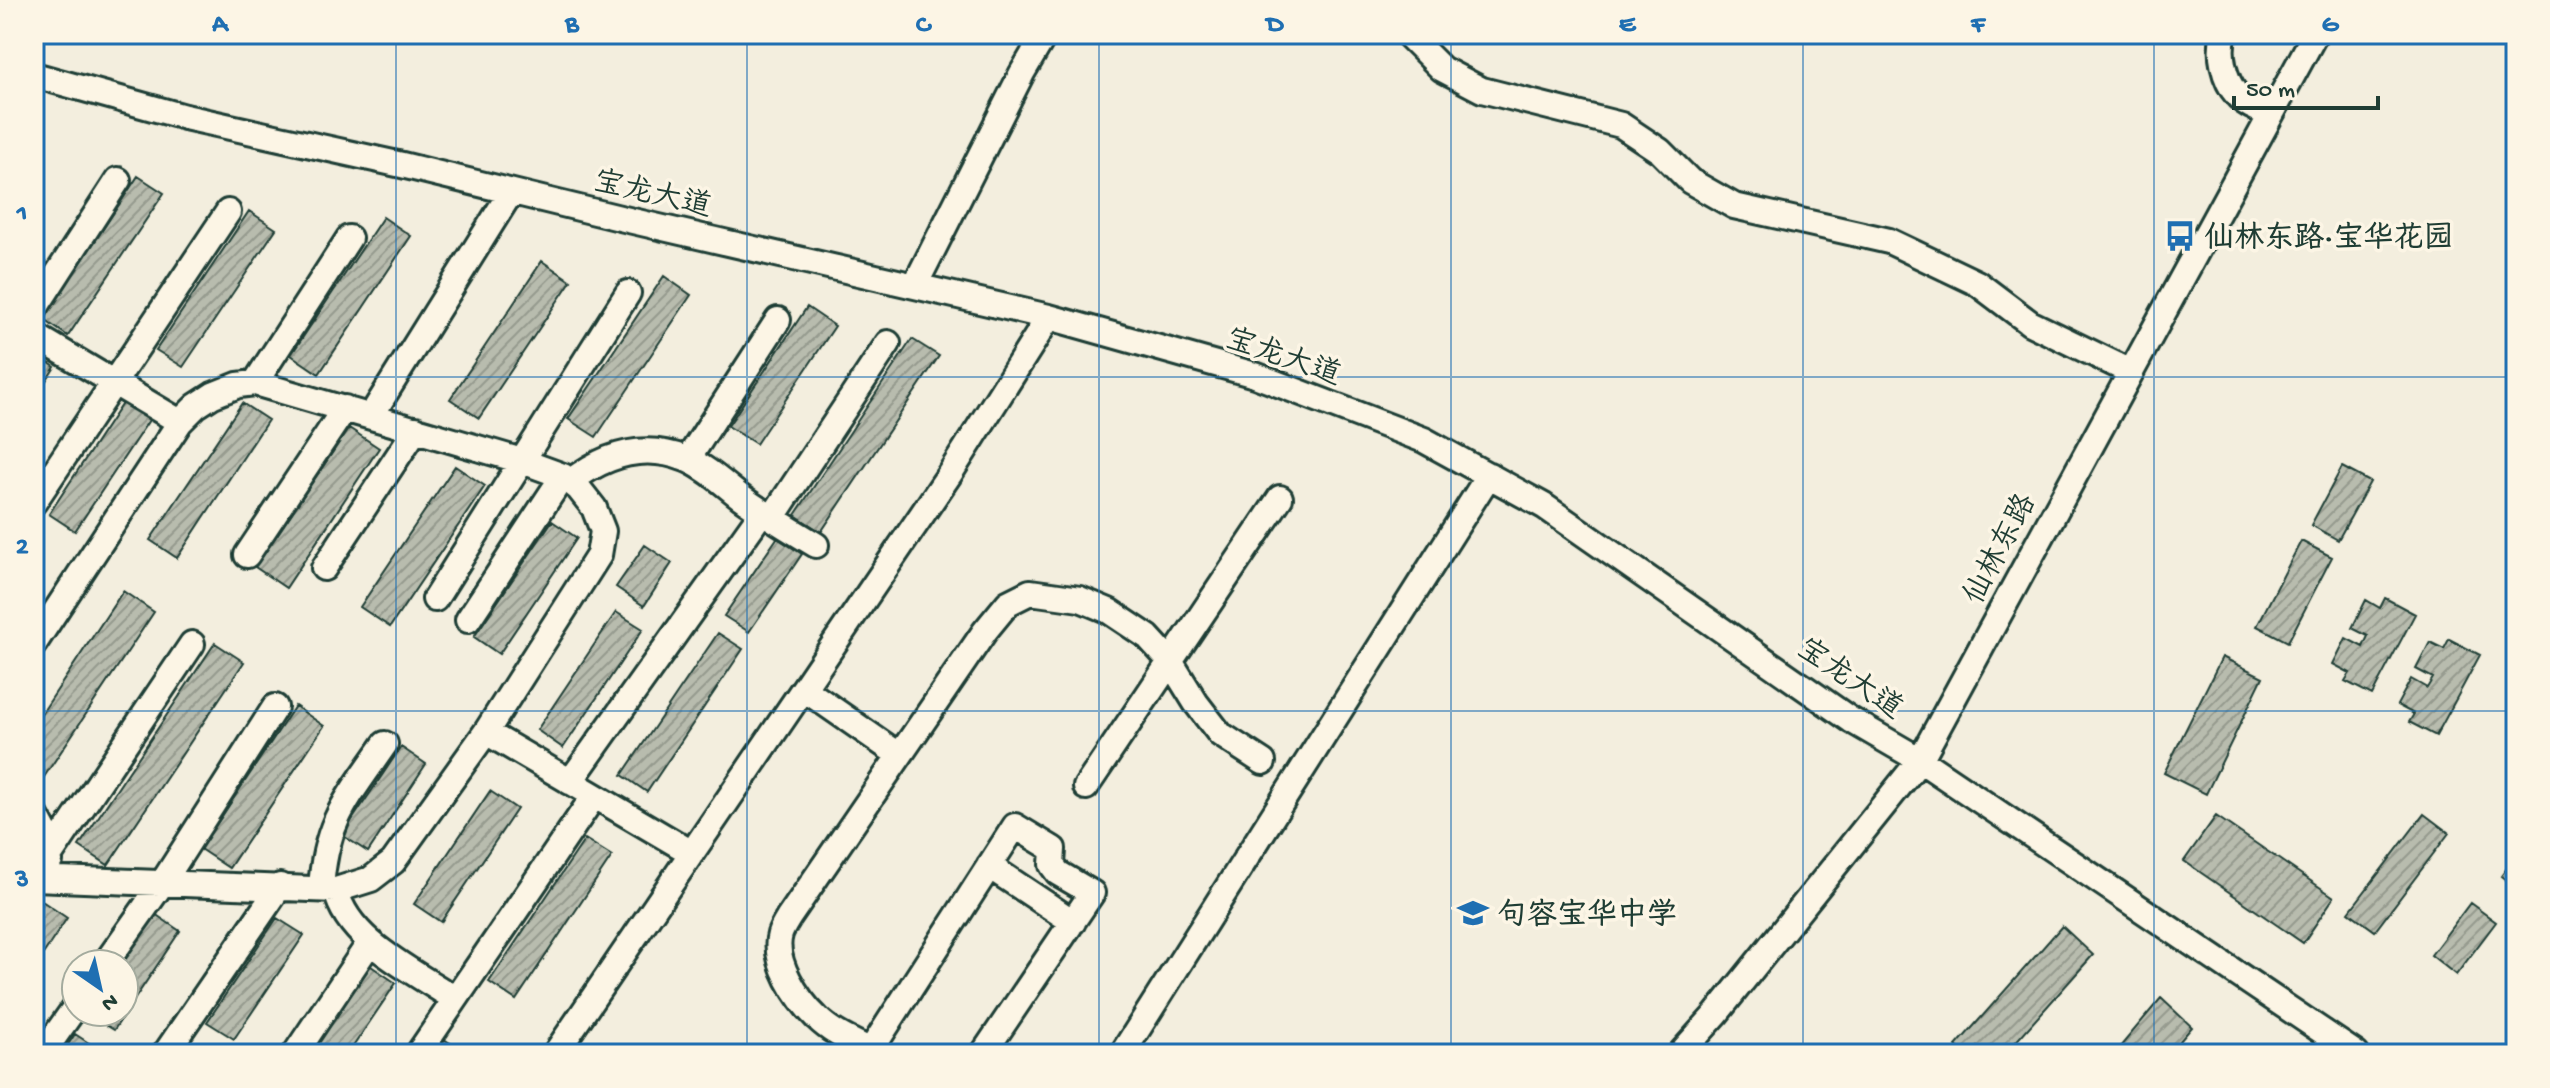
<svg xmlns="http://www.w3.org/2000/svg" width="2550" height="1088" font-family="'Gochi Hand','LXGW WenKai TC',sans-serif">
	<defs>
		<pattern id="building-hatch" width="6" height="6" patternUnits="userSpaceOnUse" patternTransform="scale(2)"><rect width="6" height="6" fill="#b8bcae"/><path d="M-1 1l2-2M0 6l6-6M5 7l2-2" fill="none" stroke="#959a8e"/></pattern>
	</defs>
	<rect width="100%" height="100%" fill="#f3eede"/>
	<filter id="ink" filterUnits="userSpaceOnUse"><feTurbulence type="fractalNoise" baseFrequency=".0125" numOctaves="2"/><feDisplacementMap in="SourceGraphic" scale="16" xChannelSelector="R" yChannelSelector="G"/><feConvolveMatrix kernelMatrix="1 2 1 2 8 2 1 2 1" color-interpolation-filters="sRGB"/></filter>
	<g filter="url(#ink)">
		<path fill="url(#building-hatch)" stroke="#1f3d34" stroke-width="2" d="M 138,176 L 164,193 L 68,336 L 43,319 Z
			M 249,211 L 276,229 L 183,367 L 156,350 Z
			M 383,217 L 411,236 L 319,374 L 291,355 Z
			M 542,261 L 571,281 L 479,418 L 450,399 Z
			M 664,276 L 691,295 L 596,437 L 568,419 Z
			M 807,307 L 835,326 L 756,444 L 728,426 Z
			M 912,339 L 939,356 L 821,532 L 795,515 Z
			M 34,353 L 55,367 L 34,399 Z
			M 127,396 L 153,414 L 75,531 L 49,514 Z
			M 242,403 L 268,420 L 177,558 L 150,540 Z
			M 349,428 L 379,448 L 286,588 L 255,567 Z
			M 455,466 L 485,486 L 390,627 L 360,607 Z
			M 2342,467 L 2370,482 L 2338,540 L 2311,525 Z
			M 552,521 L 577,538 L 499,654 L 474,637 Z
			M 777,538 L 802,554 L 749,632 L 724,616 Z
			M 2301,541 L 2332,557 L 2288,642 L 2257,626 Z
			M 645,545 L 672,563 L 644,606 L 616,587 Z
			M 34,560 L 42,565 L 34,577 Z
			M 123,591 L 154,612 L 34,792 L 34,725 Z
			M 2385,598 L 2415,614 L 2372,695 L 2345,681 L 2350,673 L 2333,664 L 2346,638 L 2363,647 L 2368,636 L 2352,628 L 2366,600 L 2380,608 Z
			M 616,612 L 643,629 L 563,748 L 537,730 Z
			M 718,633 L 743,649 L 647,792 L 622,775 Z
			M 2449,639 L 2480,655 L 2436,736 L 2409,722 L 2414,714 L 2397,705 L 2411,679 L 2427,688 L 2433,678 L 2416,669 L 2430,642 L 2444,649 Z
			M 215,643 L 244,662 L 108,865 L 79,846 Z
			M 2222,657 L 2263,677 L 2206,794 L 2164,773 Z
			M 295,706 L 324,726 L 229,868 L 200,849 Z
			M 401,747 L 426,764 L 368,852 L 342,835 Z
			M 490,791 L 517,809 L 441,922 L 414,904 Z
			M 2424,814 L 2449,833 L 2375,931 L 2349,912 Z
			M 2216,816 L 2334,897 L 2303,943 L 2184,861 Z
			M 585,839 L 612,856 L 516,1000 L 489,982 Z
			M 2516,856 L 2516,888 L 2501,876 Z
			M 42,901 L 67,918 L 34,968 L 34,913 Z
			M 2470,903 L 2496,922 L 2456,975 L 2431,955 Z
			M 155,914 L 180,931 L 114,1030 L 88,1014 L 124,1012 L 124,964 L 122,964 Z
			M 277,918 L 304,935 L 234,1039 L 207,1022 Z
			M 2062,926 L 2093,955 L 2005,1054 L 1964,1054 L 1956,1046 Z
			M 368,964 L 396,983 L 348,1054 L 314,1054 L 310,1051 Z
			M 2161,998 L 2192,1027 L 2169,1054 L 2114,1054 Z
			M 75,1034 L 101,1051 L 99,1054 L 62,1054 Z
			M 444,1039 L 467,1054 L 434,1054 Z
			M 191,1046 L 204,1054 L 186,1054 Z"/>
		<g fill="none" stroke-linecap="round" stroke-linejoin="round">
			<defs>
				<path id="minor" d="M 1407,34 L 1442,69 L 1482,90 L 1621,125 L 1660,151 L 1690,181 L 1734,206 L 1889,241 L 1977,283 L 2030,323 L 2131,372
					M 2224,34 C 2218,53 2224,80 2237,95 C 2244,104 2260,110 2270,115
					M 34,75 L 185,117 L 402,165 L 620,218 L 1049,317 L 1255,375 L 1424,440 L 1544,506 L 1851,720 L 1920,760 L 2356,1054
					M 915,285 L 1022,73 L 1045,34
					M 34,310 L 118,180
					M 34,335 L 180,422
					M 255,383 L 349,238
					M 371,416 L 511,192
					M 688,459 L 778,320
					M 570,482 C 604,455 643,442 686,459 C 706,467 725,485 742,498 C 766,515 791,530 816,545
					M 34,502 L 228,212
					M 772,518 L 888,343
					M 247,555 L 345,408
					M 324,568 L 416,429
					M 435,599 L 628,293
					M 468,620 L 563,476
					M 34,644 L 180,422 L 196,406 L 213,395 L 238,385 L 255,383 L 522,461 L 563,476 L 579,489 L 594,508 L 603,531 L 599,555 L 486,732 L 393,862 L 371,879 L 336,890 L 34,878
					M 804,689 L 899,755
					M 486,732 L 692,853
					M 570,782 L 762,512
					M 1086,787 L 1280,498
					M 34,812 L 49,840 L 50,861
					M 51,854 L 192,644
					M 989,866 L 1073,922
					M 321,889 C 325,821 348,798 385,744
					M 336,890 C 347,941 414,971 455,999
					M 105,964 L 163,882 L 275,707
					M 871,1050 L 1015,826 L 1053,849 L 1052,865 L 1058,873 L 1092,893 L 983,1054
					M 42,1054 L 76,1006
					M 165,1054 L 280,886
					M 295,1054 L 370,942
					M 418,1054 L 594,796
					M 555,1054 L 949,475 L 1049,317
					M 877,1054 C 857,1043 834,1035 817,1018 C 798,1000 772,961 780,934 C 782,928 786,922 789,917 L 985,631 L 1008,603 L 1030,592 L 1080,599 L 1109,611 L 1148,637 L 1170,661 L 1196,703 L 1220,734 L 1263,762
					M 1122,1054 L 1489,475
					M 1680,1054 L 1716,1014 L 1920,760 L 2315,34"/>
			</defs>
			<use href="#minor" stroke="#1f3d34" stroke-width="30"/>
			<use href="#minor" stroke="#fcf5e5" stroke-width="24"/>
		</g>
	</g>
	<path fill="none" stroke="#1f6fb2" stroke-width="2" stroke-opacity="0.55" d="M 396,34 L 396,1054M 747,34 L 747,1054M 1099,34 L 1099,1054M 1451,34 L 1451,1054M 1803,34 L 1803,1054M 2154,34 L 2154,1054M 34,377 L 2516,377M 34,711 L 2516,711"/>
	<defs>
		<symbol id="bus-bare" viewBox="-9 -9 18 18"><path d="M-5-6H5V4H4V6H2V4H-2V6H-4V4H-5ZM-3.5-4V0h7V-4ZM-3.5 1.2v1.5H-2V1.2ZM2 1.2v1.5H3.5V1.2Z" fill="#1f6fb2" stroke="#fcf5e5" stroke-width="2.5" paint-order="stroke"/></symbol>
		<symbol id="school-bare" viewBox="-9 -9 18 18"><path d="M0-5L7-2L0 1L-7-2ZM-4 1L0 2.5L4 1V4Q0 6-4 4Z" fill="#1f6fb2" stroke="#fcf5e5" stroke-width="2.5" paint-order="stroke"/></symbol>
	</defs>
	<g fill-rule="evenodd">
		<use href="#bus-bare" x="2158" y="214" width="44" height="44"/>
		<use href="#school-bare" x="1451" y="891" width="44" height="44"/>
	</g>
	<g text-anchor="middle" stroke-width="7" stroke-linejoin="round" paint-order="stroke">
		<g font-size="30" fill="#1f3d34" stroke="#fcf5e5">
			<text transform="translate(653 192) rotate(13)" y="10">宝龙大道</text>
			<text transform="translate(1284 355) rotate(19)" y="10">宝龙大道</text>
			<text transform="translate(1998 548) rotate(-62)" y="10">仙林东路</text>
			<text transform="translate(1851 677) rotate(34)" y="10">宝龙大道</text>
		</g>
		<g font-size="30" font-weight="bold" fill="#1f3d34" stroke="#fcf5e5" text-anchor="start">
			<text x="2204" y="246">仙林东路·宝华花园</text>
			<text x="1497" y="923">句容宝华中学</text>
		</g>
	</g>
	<rect width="2550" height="1088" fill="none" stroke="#fcf5e5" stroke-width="88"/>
	<g transform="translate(100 988) rotate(146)"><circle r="38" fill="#fcf5e5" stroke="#a4ab9e" stroke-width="2"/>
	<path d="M0-6L14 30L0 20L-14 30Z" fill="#1f6fb2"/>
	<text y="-12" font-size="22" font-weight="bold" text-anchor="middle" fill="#1f3d34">N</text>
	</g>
	<path d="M2234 96v12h144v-12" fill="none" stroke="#1f3d34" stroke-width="4"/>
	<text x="2246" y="96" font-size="24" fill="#1f3d34" stroke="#fcf5e5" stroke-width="6" paint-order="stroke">50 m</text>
	<rect x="44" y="44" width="2462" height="1000" fill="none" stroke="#1f6fb2" stroke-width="3"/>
	<g font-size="26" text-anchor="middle" font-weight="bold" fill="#1f6fb2">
		<text x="220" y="31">A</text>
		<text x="572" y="31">B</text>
		<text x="923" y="31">C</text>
		<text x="1275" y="31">D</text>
		<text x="1627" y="31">E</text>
		<text x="1978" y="31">F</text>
		<text x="2330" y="31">G</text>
		<text x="22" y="220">1</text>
		<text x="22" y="553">2</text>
		<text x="22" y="886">3</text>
	</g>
</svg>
